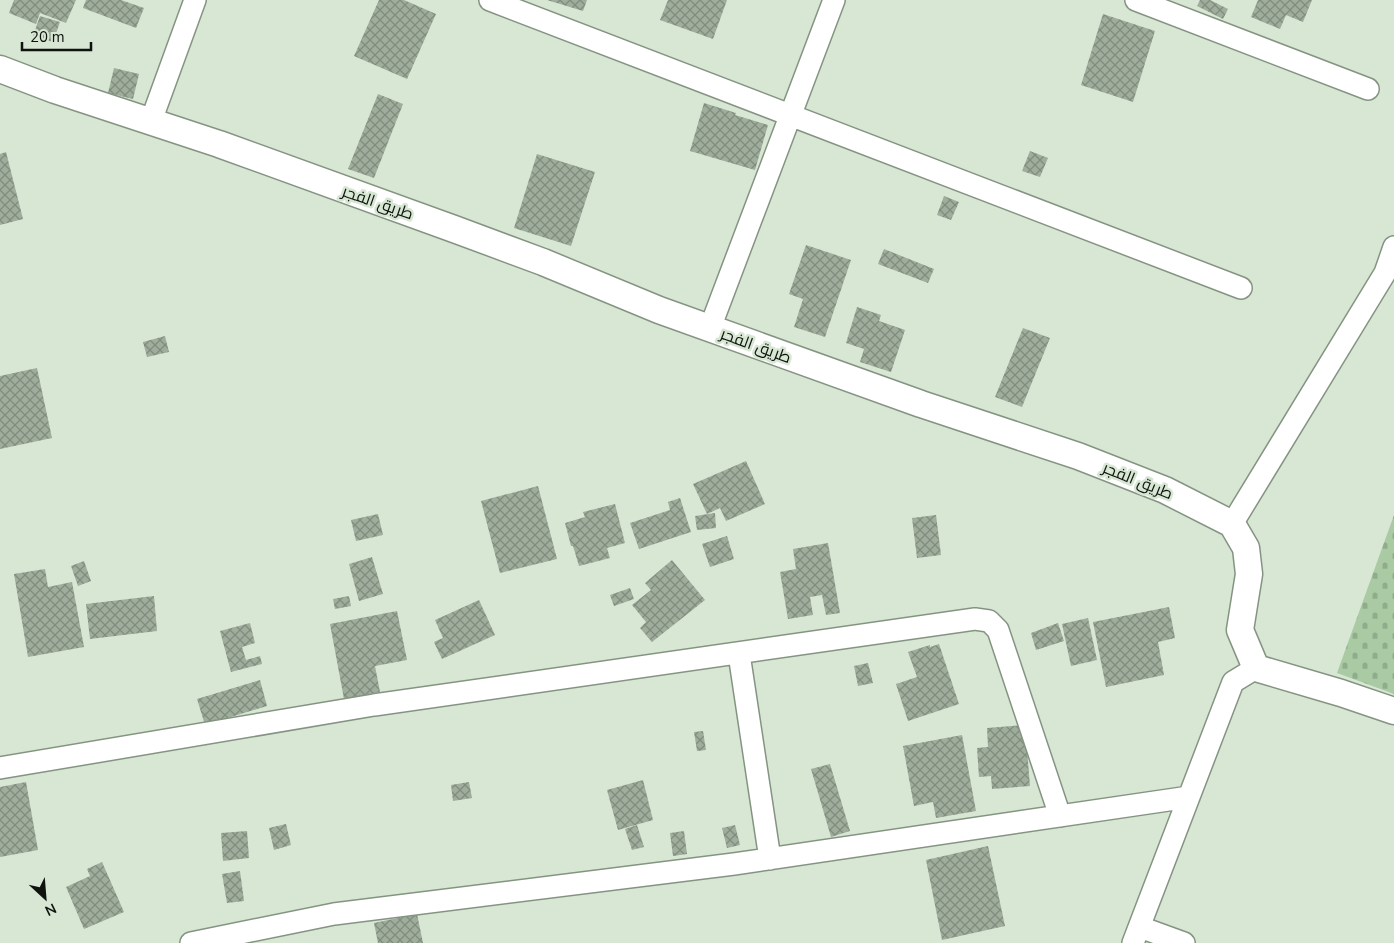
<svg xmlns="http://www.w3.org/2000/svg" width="1394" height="943" font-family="'Nunito Sans',Cairo,sans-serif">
	<defs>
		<pattern id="cemetery-stones" width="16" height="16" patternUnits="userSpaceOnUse" patternTransform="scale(1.25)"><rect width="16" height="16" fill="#a9caa3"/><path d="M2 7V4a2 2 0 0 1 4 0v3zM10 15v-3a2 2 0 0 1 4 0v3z" fill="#90ad8b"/></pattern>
		<pattern id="building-cross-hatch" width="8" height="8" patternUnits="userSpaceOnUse" patternTransform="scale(1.25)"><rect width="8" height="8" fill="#9fae9c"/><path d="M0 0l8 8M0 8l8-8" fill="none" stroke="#808c7e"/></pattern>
	</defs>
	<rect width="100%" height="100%" fill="#d7e7d4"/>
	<path fill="url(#cemetery-stones)" d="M 1394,515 L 1394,694 L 1337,673 Z"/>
	<path fill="url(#building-cross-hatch)" d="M 14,0 L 76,0 L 66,23 L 40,13 L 36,24 L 9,13 Z
		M 86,0 L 121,0 L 144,8 L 136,28 L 83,8 Z
		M 379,0 L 404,0 L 436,14 L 407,79 L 354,56 Z
		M 547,0 L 587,0 L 583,11 Z
		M 668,0 L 727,0 L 713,39 L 660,20 Z
		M 1200,0 L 1210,0 L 1228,9 L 1223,19 L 1197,6 Z
		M 1258,0 L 1312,0 L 1303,22 L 1286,15 L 1280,29 L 1251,17 Z
		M 1103,14 L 1155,31 L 1133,102 L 1081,85 Z
		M 40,16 L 60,22 L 53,42 L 33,36 Z
		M 114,68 L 139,74 L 133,99 L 108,93 Z
		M 378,94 L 403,104 L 374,178 L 348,169 Z
		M 704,103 L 736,113 L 735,115 L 768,125 L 755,170 L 690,151 Z
		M 1030,151 L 1048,158 L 1040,177 L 1022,171 Z
		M 6,152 L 23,219 L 0,225 L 0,154 Z
		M 537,154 L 595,172 L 571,246 L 514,228 Z
		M 944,196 L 959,202 L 951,220 L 937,215 Z
		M 806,245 L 851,260 L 825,337 L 794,327 L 803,299 L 789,294 Z
		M 884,249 L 934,269 L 928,283 L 878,264 Z
		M 857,307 L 881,315 L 879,321 L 905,330 L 891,372 L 860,362 L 864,349 L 846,343 Z
		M 1023,328 L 1050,338 L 1022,407 L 995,397 Z
		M 165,336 L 169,352 L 147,357 L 143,342 Z
		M 37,368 L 52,438 L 0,449 L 0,376 Z
		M 746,461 L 765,504 L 726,521 L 720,508 L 707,514 L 693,484 Z
		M 538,486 L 557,559 L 500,573 L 481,501 Z
		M 680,498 L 691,532 L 639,549 L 630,523 L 670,510 L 668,502 Z
		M 615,504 L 625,543 L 607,548 L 610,558 L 579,566 L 573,546 L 571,546 L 565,523 L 585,517 L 583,512 Z
		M 715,513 L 716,528 L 697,530 L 695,516 Z
		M 378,514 L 383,535 L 356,541 L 351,520 Z
		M 936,515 L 941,555 L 917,558 L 912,518 Z
		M 727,536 L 734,559 L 710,567 L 702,544 Z
		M 828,543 L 840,613 L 826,615 L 822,595 L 810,597 L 813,615 L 788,619 L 780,572 L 796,569 L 793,549 Z
		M 372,557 L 383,594 L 359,601 L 349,564 Z
		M 672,560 L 705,600 L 652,642 L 640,628 L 646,622 L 632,605 L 651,590 L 645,583 Z
		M 84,561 L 91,581 L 78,586 L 71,566 Z
		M 45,569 L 48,587 L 72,582 L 84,647 L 28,657 L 14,574 Z
		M 630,588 L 634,599 L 614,606 L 610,595 Z
		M 154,596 L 157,631 L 90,639 L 86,604 Z
		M 349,596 L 351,606 L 335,609 L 333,599 Z
		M 479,600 L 495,635 L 442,659 L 434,642 L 443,638 L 435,620 Z
		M 1169,607 L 1175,638 L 1158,642 L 1164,675 L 1106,687 L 1093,622 Z
		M 397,611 L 407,660 L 375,666 L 380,692 L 344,699 L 330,624 Z
		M 1088,618 L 1097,660 L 1071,666 L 1062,624 Z
		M 250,623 L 255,643 L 242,647 L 246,660 L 260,656 L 262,664 L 231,672 L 220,631 Z
		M 1058,623 L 1064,641 L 1036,650 L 1031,633 Z
		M 939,644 L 959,704 L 908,721 L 896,684 L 917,677 L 908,652 L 930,645 L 930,647 Z
		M 868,663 L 873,683 L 858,686 L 854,666 Z
		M 260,680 L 267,706 L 205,725 L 197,699 Z
		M 1025,725 L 1030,786 L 992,789 L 991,776 L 979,777 L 977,748 L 988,747 L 987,728 Z
		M 703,731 L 706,750 L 697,751 L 694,732 Z
		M 962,735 L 976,811 L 936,818 L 933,802 L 914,806 L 903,746 Z
		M 830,764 L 850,831 L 831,837 L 811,769 Z
		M 643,780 L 653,820 L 618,830 L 607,790 Z
		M 26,782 L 38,850 L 0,857 L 0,787 Z
		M 469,782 L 472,798 L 453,801 L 451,785 Z
		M 286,824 L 291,845 L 274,850 L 269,828 Z
		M 637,825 L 644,847 L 632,850 L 625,829 Z
		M 735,825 L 740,845 L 727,848 L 722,828 Z
		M 247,831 L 249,858 L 223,861 L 221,833 Z
		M 684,831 L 687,854 L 673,856 L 670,833 Z
		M 988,846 L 1005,926 L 942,940 L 926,860 Z
		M 102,862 L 124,912 L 84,929 L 66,887 L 90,876 L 87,869 Z
		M 240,871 L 244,901 L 227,903 L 222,874 Z
		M 417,914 L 423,943 L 378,943 L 374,923 Z"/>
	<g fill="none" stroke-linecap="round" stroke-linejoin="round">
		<defs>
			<path id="minor" d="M 490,0 L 1241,288
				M 1136,0 L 1368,89
				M 151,121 L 195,0
				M 710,328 L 834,0
				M 1232,524 L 1385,273 L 1394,247
				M 739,654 L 770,859
				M 0,768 L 374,705 L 975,619 L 989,621 L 998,630 L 1060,816
				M 1140,927 L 1184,943
				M 191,943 L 334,914 L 734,864 L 1189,797
				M 1133,943 L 1233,682 L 1256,668"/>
			<path id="tertiary" d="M 0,69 L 55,90 L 219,144 L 454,229 L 543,262 L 659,310 L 921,404 L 1078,456 L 1165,490 L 1232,524 L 1246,548 L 1249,574 L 1240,630 L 1256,668 L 1341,693 L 1394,711"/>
		</defs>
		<use href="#minor" stroke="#859482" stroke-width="24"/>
		<use href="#tertiary" stroke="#859482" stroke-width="29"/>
		<use href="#minor" stroke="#fff" stroke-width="21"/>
		<use href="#tertiary" stroke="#fff" stroke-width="26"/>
	</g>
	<g text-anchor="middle" stroke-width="5" stroke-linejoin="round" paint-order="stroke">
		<g font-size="16" fill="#0e130d" stroke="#d7e7d4">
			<text transform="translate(378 202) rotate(19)" y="6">طريق الفجر</text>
			<text transform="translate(756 345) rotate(20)" y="6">طريق الفجر</text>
			<text transform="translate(1138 480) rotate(22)" y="6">طريق الفجر</text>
		</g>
	</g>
	<g transform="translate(45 898) rotate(154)" stroke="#d7e7d4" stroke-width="4" paint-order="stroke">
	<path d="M0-4L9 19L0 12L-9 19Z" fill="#0e130d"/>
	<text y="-8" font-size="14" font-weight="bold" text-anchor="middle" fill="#0e130d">N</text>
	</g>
	<path d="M22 42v8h69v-8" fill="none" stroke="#0e130d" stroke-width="2.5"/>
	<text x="30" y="42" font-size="15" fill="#0e130d" stroke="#d7e7d4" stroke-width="4" paint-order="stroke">20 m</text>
</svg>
